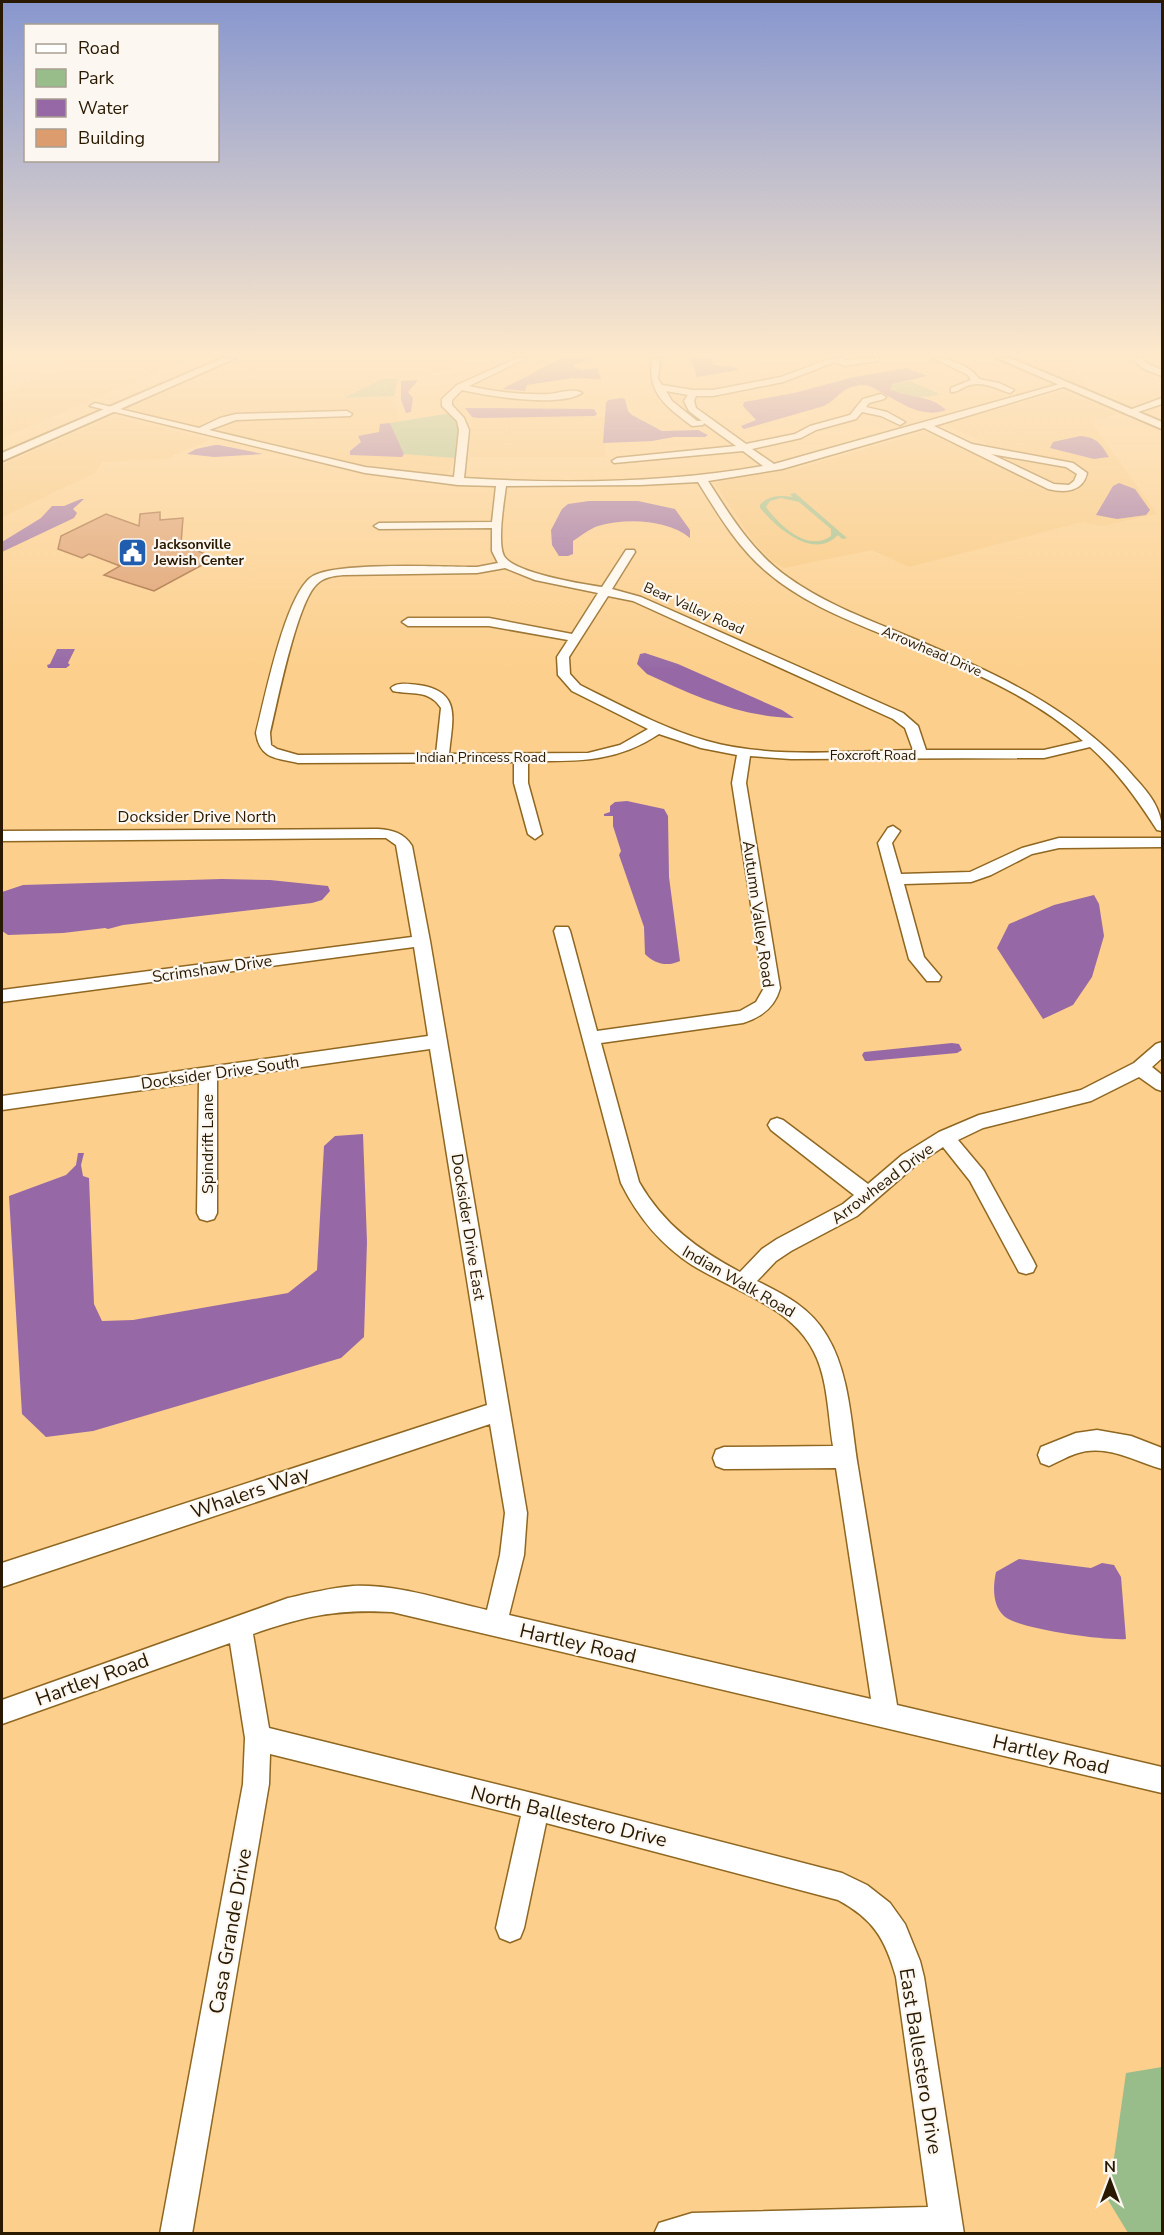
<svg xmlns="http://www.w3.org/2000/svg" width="1164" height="2235" font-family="'Nunito Sans',sans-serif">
	<rect width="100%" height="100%" fill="#fccf8c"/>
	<path fill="#f8c77c" d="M 65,358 L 190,358 L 2,438 L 2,404 L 10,401 L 2,397 L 2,393 L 29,382 L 30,377 L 56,375 L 80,366 L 73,365 Z
		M 246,358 L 465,358 L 450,365 L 455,369 L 397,379 L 382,379 L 345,397 L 394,396 L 399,421 L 390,423 L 404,454 L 455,458 L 446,478 L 403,474 L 333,459 L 133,411 L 137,405 Z
		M 1014,358 L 1067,358 L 1088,389 Z
		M 1064,392 L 1118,414 L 1091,422 L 1157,514 L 1101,526 L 1082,522 L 909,567 L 872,550 L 784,568 L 772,561 L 753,541 L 716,485 L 720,479 L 796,469 L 929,430 L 976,454 L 995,448 L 943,423 Z
		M 549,416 L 605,418 L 605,457 L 469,457 L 472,417 Z
		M 118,417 L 210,440 L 165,459 L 102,462 L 95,473 L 2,517 L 2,465 L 109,418 Z"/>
	<path fill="#98bd8a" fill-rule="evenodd" d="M 382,379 L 397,379 L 394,396 L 344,398 Z
		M 910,381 L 940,394 C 922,399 906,398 889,389 L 892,384 Z
		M 451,413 C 463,428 458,440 455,458 L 404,454 L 390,423 Z
		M 795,493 L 847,538 L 842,539 L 838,535 C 813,561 776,527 760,508 L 760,505 C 768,495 781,495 793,497 L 790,494 ZM 781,498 L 799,502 L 831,529 L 831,536 C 808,553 779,525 766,507 L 770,501 Z
		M 1162,2067 L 1162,2233 L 1128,2233 L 1108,2200 L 1126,2073 Z"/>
	<path fill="#9669a6" d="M 562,358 L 594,358 L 575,364 L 573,367 L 581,370 L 597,368 L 601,379 L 572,378 L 527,385 L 525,391 L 502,389 Z
		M 691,358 L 712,358 L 713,365 L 737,368 L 738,370 L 697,377 Z
		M 907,368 L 927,376 L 892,384 L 890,389 C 909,399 930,394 946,410 C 922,419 901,403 881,392 C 876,390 870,385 864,385 C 840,386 839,399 824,406 L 744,429 L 741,426 L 756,420 L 743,406 L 744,402 L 794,393 L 854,377 Z
		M 418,380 L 408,392 L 413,398 L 411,412 L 406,413 L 401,400 L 401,381 Z
		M 622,398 L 625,399 L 628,411 L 632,415 L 662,431 L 698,430 L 708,435 L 705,437 L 674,437 L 652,441 L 603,443 L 606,403 L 608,400 Z
		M 465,408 L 594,409 L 597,414 L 595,416 L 479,418 L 472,417 Z
		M 390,423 L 404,454 L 402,457 L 350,455 L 350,451 L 361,442 L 358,436 L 379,432 L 380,424 Z
		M 1080,436 C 1097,437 1101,444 1109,457 L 1094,459 L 1050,448 L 1053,442 Z
		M 215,445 L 219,445 L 263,454 L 214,457 L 187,454 L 196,449 Z
		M 1119,483 L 1135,489 L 1150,510 L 1146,515 L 1117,519 L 1096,515 L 1113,486 Z
		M 81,499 L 84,499 L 73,509 L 77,513 L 74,518 L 2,552 L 2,542 L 41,518 L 52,506 L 64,506 Z
		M 589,501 L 638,501 L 675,509 L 690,530 L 690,538 C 667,519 625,518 598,526 C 589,529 581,536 573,541 L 573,554 L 568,556 L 559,556 L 552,545 L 551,530 L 562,509 L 568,504 Z
		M 57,649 L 75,649 L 68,663 L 70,665 L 66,668 L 48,668 L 47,665 L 50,664 Z
		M 645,653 L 678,664 L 782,710 L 794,718 C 741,717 694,696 647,674 L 637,664 L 640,654 Z
		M 627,801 L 664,809 L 668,816 L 669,877 L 680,961 C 668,967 654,964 645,954 L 644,927 L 619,855 L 621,851 L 613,826 L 613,816 L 604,816 L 604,814 L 610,812 L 610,806 L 615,802 Z
		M 222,879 L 270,880 L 328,886 L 330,891 L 322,900 L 312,903 L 123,925 L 108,929 L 105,928 L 63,933 L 8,935 L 2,931 L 2,892 L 23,885 Z
		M 1094,895 L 1099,904 L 1104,936 L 1092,977 L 1073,1005 L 1043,1019 L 997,948 L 1009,924 L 1054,905 Z
		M 952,1043 L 959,1044 L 962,1050 L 957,1053 L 869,1061 L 865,1061 L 862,1055 L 864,1052 Z
		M 363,1134 L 367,1242 L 364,1337 L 341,1358 L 93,1431 L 46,1437 L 22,1414 L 9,1196 L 66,1175 L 76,1165 L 78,1153 L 84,1153 L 81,1165 L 83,1176 L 89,1178 L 94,1304 L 102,1321 L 133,1320 L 288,1293 L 317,1270 L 324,1146 L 335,1136 Z
		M 1019,1559 L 1091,1568 L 1102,1563 L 1114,1565 L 1121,1577 L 1126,1639 C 1106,1641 1017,1629 1004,1616 C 992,1605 993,1586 996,1572 Z"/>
	<path fill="#dc9c6d" stroke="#9f6436" stroke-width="1.5" d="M 160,512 L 160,520 L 183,518 L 181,544 L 215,558 L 154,591 L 104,575 L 120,566 L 89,554 L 82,558 L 58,549 L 61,536 L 106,514 L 139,526 L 140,514 Z"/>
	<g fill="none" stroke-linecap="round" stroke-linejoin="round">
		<defs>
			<path id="minor" d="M 517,358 L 527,358 L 469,386 C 495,392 523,395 549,394 C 559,393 574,388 582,393 C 559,408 488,396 462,390 L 452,400 L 452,405 L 464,418 L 469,430 L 464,478 C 561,484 668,483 763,466 L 743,451 L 614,463 L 612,461 L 617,458 L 736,446 L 704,423 L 703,425 L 692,426 C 666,406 647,394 652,358 L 660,358 L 658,379 L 662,385 L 693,390 L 713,390 L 781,377 L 832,358 L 843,358 L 846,360 L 880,358 L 876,361 L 845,366 L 835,362 L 783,382 L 713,396 L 696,396 L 694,401 L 696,408 L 746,444 L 795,434 L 810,426 L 850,415 L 863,399 L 881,394 L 886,397 L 884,399 L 869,403 L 866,407 L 887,412 L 905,422 L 900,425 L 881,416 L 862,412 L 856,419 L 816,430 L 801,438 L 752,449 L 774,464 L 1063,383 L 1070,385 L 934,426 L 972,444 L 1073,463 L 1087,473 C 1083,492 1065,493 1048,489 L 924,428 L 782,469 L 708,481 C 731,517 753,553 789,578 C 827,605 870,620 912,638 C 993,672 1076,709 1134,777 C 1149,793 1162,809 1162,831 L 1157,830 C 1137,799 1118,772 1090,747 L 1044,758 L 791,759 L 750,756 L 746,783 L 780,988 C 775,1007 762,1017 743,1023 L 601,1043 L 639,1182 C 663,1224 698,1250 740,1272 L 762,1249 L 777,1239 L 843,1204 L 854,1195 L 771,1130 L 768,1125 L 771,1120 L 777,1118 L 783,1120 L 868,1184 L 902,1155 L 939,1132 L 979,1115 L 1081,1090 L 1134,1063 L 1156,1044 L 1162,1042 L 1162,1058 L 1152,1067 L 1162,1075 L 1162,1091 L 1156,1089 L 1139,1077 L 1091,1101 L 983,1128 L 958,1140 L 984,1171 L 1033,1260 L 1036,1266 L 1033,1272 L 1026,1274 L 1019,1272 L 970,1181 L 943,1147 L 916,1165 L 857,1216 L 791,1251 L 776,1261 L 757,1281 C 785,1295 811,1308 827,1336 C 850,1374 851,1425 858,1467 C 871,1547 884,1626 897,1705 L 1162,1767 L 1162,1793 L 392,1612 C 337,1609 305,1616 253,1634 L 269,1728 L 536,1794 L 842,1873 L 867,1885 L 890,1903 L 905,1924 L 920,1961 L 924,1977 L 964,2234 L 654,2234 L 659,2223 L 692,2213 L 928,2207 L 896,1977 C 885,1938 873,1919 838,1900 L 546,1823 L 524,1928 L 520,1938 L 510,1942 L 500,1938 L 496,1928 L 521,1816 L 270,1754 L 269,1784 L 192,2234 L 160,2234 L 243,1784 L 245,1738 L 230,1643 L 2,1724 L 2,1700 L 288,1598 C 310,1593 330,1588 353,1586 C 397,1584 443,1600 487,1610 L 500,1555 L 505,1513 L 490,1424 L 2,1587 L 2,1563 L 487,1405 L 430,1049 L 217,1079 L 217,1213 L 214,1219 L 207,1221 L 200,1219 L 197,1213 L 199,1082 L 2,1110 L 2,1096 L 428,1036 L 414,947 L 2,1002 L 2,990 L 412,937 L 396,845 L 386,838 L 373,838 L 2,841 L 2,831 L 378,829 C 393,830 404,833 412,846 L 430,941 L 527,1513 L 524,1555 L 509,1615 L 871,1699 L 836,1468 L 724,1469 L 716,1466 L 713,1458 L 716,1450 L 724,1447 L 833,1446 C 828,1416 828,1379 814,1352 C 791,1306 734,1291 692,1265 C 660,1244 638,1217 621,1183 L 554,931 L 556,927 L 568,927 L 570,931 L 597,1031 L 740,1011 L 756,1002 L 764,988 L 732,783 L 737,755 L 701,748 L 659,734 C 615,763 578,761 528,761 L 528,783 L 542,834 L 535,839 L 528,834 L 514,783 L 514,762 L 298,763 C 276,758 260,759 256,733 C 265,698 284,600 310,578 C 329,561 446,567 477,567 L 498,563 L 492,551 L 492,528 L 379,529 L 374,526 L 379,523 L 492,522 L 496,486 L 458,485 L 365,473 L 90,406 L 95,403 L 199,428 L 220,418 L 236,414 L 347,411 L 352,414 L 350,416 L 236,420 L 209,430 L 365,467 L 454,477 L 459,430 L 457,421 L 442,406 L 442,399 L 457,385 ZM 666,391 L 688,395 L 684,401 L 689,411 L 702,421 L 697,421 L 672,401 ZM 991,454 L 1066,467 L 1077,474 L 1074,481 L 1069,485 L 1054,484 ZM 698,482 C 718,514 738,548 767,572 C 803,603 848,620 891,638 C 957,665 1029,693 1083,741 L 1044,750 L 926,750 L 918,726 L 903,713 L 641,597 L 612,589 L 635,552 L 634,550 L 626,550 L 602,587 C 582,584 514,573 504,556 C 497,542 504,502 506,486 L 640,485 ZM 505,568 L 535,580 L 598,593 L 572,634 L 489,618 L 408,618 L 402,622 L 408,626 L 489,626 L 568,640 L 557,657 L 558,675 L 572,691 L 648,729 L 620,745 L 588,753 L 449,754 C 452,720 463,691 418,685 C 409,684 397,682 391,688 L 393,691 C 411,695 429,689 441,708 L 436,754 L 298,755 L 277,749 L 271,745 L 270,733 C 277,703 297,602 317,584 C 324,577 334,576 343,575 L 477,573 ZM 608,596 L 633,601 L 893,719 L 905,728 L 913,750 C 848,751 770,759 707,741 C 662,728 622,706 580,685 L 570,674 L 569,657 Z
				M 933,358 C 948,357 971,366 979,379 L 999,383 L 1014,390 L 1010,393 C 997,389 984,381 970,385 C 962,387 959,392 951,392 L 951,388 L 971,380 L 968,375 Z
				M 1132,358 L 1141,358 L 1148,364 L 1162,370 L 1162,376 L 1142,368 Z
				M 1162,398 L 1162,404 L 1129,415 L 1124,412 Z
				M 893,826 L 900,831 L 892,843 L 901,874 L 970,872 L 1022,848 L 1059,838 L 1162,838 L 1162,847 L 1059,848 L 1032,854 L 991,875 L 971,882 L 904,884 L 924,957 L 941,977 L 939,981 L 927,981 L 909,959 L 878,843 L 888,828 Z
				M 1097,1430 L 1131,1436 L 1162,1448 L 1162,1469 C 1134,1461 1106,1443 1075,1454 C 1066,1457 1058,1462 1049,1466 L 1041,1463 L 1038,1455 L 1041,1447 L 1076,1433 Z"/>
			<path id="major" d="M 223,358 L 236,358 L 2,461 L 2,453 Z
				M 997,358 L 1010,358 L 1162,422 L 1162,429 Z"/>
		</defs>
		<use href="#minor" stroke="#8f6721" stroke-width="3"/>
		<use href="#major" stroke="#8f6721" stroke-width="4"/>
		<use href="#minor" fill="#fff" fill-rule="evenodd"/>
		<use href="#major" fill="#fff" fill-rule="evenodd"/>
	</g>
	<linearGradient id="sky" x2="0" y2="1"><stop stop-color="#8796ce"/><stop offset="0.53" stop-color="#fee9cb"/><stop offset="1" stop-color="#fee9cb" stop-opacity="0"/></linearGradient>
	<rect width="1164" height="670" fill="url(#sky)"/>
	<defs>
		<symbol id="civic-square" viewBox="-11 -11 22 22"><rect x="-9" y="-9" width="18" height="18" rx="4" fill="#205dae" stroke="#fcf8f1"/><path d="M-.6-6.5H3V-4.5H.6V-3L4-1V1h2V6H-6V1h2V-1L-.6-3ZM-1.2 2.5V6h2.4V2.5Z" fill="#fff"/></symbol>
	</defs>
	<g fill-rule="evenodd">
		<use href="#civic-square" x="116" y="536" width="33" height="33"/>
	</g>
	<g text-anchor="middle" stroke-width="4.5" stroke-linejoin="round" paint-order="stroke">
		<g font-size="14" font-weight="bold" fill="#291900" stroke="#fcf8f1" text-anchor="start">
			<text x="154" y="549">Jacksonville<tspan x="154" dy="16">Jewish Center</tspan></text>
		</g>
		<g font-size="14" fill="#291900" stroke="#fcf8f1">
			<text transform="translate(694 608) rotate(24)" y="5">Bear Valley Road</text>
			<text transform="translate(932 651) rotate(23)" y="5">Arrowhead Drive</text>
			<text x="873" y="760">Foxcroft Road</text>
			<text x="481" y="762">Indian Princess Road</text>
		</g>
		<g font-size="16" fill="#291900" stroke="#fcf8f1">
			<text x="197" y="822">Docksider Drive North</text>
			<text transform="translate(759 914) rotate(82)" y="6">Autumn Valley Road</text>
			<text transform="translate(212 968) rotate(-8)" y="6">Scrimshaw Drive</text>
			<text transform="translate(220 1072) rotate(-8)" y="6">Docksider Drive South</text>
			<text transform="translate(207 1144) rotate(-90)" y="6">Spindrift Lane</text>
			<text transform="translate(882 1183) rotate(-37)" y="6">Arrowhead Drive</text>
			<text transform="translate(469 1227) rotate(81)" y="6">Docksider Drive East</text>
			<text transform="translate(739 1281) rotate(30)" y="6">Indian Walk Road</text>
		</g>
		<g font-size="20" fill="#291900" stroke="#fcf8f1">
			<text transform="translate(250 1492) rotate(-19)" y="7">Whalers Way</text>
			<text transform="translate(578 1643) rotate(13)" y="7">Hartley Road</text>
			<text transform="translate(92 1679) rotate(-20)" y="7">Hartley Road</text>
			<text transform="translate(1051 1754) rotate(13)" y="7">Hartley Road</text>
			<text transform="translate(569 1816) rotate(14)" y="7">North Ballestero Drive</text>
			<text transform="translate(230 1931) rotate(-80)" y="7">Casa Grande Drive</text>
			<text transform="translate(921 2061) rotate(81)" y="7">East Ballestero Drive</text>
		</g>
	</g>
	<rect width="1164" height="2235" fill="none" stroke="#291900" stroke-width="6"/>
	<rect x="24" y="24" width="195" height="138" fill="#fcf8f1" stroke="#a89f91" stroke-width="1.5"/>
	<rect x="36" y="44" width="30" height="9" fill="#ffffff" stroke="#a89f91" stroke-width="1.5"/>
	<text x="78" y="54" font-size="18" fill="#291900">Road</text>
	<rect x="36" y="69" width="30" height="18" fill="#98bd8a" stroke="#a89f91" stroke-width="1.5"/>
	<text x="78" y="84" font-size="18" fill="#291900">Park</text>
	<rect x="36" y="99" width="30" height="18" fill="#9669a6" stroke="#a89f91" stroke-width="1.5"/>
	<text x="78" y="114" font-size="18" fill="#291900">Water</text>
	<rect x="36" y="129" width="30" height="18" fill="#dc9c6d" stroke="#a89f91" stroke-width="1.5"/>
	<text x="78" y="144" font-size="18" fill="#291900">Building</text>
	<g transform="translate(1110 2181)" stroke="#fcf8f1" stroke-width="4.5" paint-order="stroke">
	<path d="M0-4.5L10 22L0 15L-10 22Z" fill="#291900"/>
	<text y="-9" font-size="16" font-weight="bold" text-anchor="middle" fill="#291900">N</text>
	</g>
</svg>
